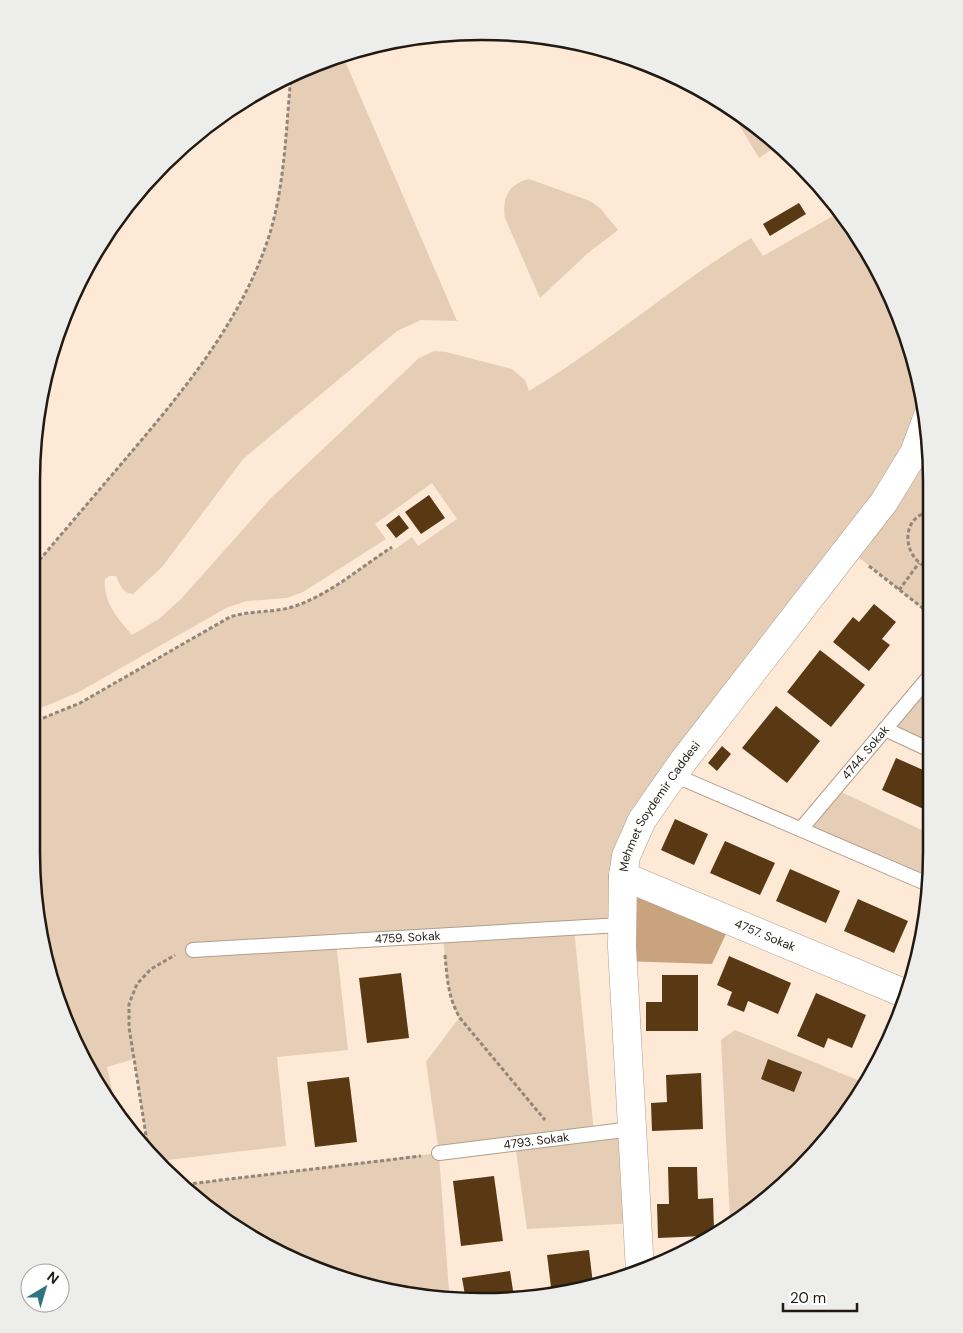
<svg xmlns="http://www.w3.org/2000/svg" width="963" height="1333" font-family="'DM Sans',sans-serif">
	<rect width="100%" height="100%" fill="#fde9d6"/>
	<path fill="#e6cdb6" d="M 342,54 L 457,321 L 421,320 L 397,331 L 243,459 L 162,567 L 133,594 C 123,593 120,586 116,576 L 109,576 L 105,579 C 103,602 117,618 132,635 L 159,619 L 181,599 L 270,499 L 419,358 L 434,351 L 446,352 L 512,369 L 525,380 L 529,391 C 606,345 674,285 751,238 L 763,256 L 838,213 L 897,309 L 927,418 L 929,613 L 848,549 L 651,806 L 621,925 L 574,928 L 594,1133 L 632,1129 L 638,1223 L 527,1229 L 515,1144 L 439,1154 L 449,1291 L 394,1293 L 283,1255 L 180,1185 L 439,1153 L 426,1062 L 459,1018 C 446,994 446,964 443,936 L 336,942 L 348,1050 L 277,1057 L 286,1146 L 159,1161 L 148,1148 L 134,1059 L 107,1067 L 117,1112 L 107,1101 L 47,968 L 31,851 L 31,723 L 80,703 L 230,617 C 251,610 272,613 292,607 C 328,596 360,567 392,547 L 394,550 L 412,537 L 418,546 L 457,519 L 432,483 L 375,524 L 386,539 L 303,592 L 287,598 L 247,601 L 228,607 L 77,693 L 31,712 L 31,570 C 65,531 98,491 131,452 C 187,386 244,318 270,233 C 285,183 286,127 291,76 Z
		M 729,108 L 756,124 L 778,145 L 759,158 Z
		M 529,179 L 590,201 L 600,208 L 618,230 L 588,253 L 540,298 L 505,218 C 502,198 508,184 529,179 Z
		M 929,677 L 930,750 L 885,729 Z
		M 835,789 L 930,834 L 931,881 L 801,829 Z
		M 922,933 L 916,968 L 906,994 L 898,991 Z
		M 735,1030 L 865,1083 L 839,1126 L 778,1190 L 730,1220 L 721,1040 Z"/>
	<path fill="#c9a37d" d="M 623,876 L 732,921 L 712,964 L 622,961 Z"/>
	<path fill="#593914" d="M 799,203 L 806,214 L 770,236 L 763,224 Z
		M 429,495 L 445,518 L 421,534 L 405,512 Z
		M 399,515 L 409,528 L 396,538 L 386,525 Z
		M 874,604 L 896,622 L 882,639 L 890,645 L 869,671 L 833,642 L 853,617 L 859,622 Z
		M 820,650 L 865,685 L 831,727 L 787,692 Z
		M 776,706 L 820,741 L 787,783 L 742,748 Z
		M 722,746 L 731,754 L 717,771 L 708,763 Z
		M 896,758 L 930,773 L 930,812 L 882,790 Z
		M 675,819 L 708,834 L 694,865 L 661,850 Z
		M 725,841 L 775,863 L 760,895 L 710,873 Z
		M 790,869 L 840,891 L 826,923 L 776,901 Z
		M 858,899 L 908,921 L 894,953 L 844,931 Z
		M 729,956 L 791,983 L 778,1014 L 748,1001 L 744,1012 L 727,1005 L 732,992 L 717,985 Z
		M 401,973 L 409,1038 L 367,1043 L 359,978 Z
		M 662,975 L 698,975 L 698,1031 L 646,1031 L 646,1002 L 662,1002 Z
		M 816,993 L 866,1015 L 852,1048 L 828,1038 L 824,1048 L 797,1036 Z
		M 883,1039 L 889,1042 L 877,1064 L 872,1061 Z
		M 768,1059 L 802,1072 L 794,1092 L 761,1079 Z
		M 701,1073 L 703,1129 L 652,1131 L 651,1103 L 667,1102 L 666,1075 Z
		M 349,1077 L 357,1142 L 315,1147 L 307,1082 Z
		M 668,1167 L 697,1167 L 698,1199 L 713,1198 L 714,1230 L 704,1236 L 658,1238 L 657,1204 L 669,1204 Z
		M 494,1176 L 503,1241 L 461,1246 L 453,1181 Z
		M 589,1250 L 593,1284 L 552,1295 L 547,1255 Z
		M 510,1271 L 514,1297 L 465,1295 L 462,1278 Z"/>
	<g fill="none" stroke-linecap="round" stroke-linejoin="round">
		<defs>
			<g id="lane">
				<path d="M 885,729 L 930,750"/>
				<path d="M 674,775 L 930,885"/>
				<path id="s1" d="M 801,829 L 929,677"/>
				<path id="s2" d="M 193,950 L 621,925"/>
				<path id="s3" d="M 439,1153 L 632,1129"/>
			</g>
			<g id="street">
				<path id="s4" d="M 623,876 L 906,994"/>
				<path id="s5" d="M 640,1271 L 622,947 L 623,876 L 626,856 L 642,820 L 684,760 L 884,502 L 914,453 L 927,418"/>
			</g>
		</defs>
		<use href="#lane" stroke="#b09e8b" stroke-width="16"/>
		<use href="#street" stroke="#b09e8b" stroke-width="29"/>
		<path stroke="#938678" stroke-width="3" stroke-dasharray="4 2.5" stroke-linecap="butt" d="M 928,512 C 899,519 903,559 929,568
			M 869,566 L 929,613
			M 31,570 C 65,530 100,489 134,449 C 189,384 244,316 270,233 C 285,183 286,127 291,76
			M 899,590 L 919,563
			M 31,723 L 80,703 L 230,617 C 251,610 272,613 292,607 C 328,596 361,567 392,547
			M 445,955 C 447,977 448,998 460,1018 L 545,1120
			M 148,1148 L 129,1027 L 129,1004 L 137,984 L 151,969 L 175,955
			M 180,1185 L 421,1156"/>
		<use href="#lane" stroke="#fff" stroke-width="14"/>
		<use href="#street" stroke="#fff" stroke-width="28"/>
	</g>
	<g text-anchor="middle" stroke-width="5" stroke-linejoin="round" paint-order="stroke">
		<g font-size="12" fill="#211a13" stroke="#fff">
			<text dy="4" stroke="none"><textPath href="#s1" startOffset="100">4744. Sokak</textPath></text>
			<text dy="4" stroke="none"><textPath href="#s5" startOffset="475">Mehmet Soydemir Caddesi</textPath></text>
			<text dy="4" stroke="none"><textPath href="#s4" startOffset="154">4757. Sokak</textPath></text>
			<text dy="4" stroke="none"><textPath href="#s2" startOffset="215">4759. Sokak</textPath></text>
			<text dy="4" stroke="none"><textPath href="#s3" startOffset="98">4793. Sokak</textPath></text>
		</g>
	</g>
	<path d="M0 0H963V1333H0ZM481 40H482A441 441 0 0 1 923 481V852A441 441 0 0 1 482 1293H481A441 441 0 0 1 40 852V481A441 441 0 0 1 481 40Z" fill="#ededec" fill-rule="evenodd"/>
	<path fill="none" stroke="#211a13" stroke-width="2.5" d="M481 40H482A441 441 0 0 1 923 481V852A441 441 0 0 1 482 1293H481A441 441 0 0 1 40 852V481A441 441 0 0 1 481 40Z"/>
	<g transform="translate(45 1288) rotate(38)"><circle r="24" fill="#ffffff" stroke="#a6a3a1"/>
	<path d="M0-4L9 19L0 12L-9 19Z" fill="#307484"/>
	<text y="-8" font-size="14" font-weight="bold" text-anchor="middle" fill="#211a13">N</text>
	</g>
	<path d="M783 1303v8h74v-8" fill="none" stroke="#211a13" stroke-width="2.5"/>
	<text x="790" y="1303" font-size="15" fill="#211a13" stroke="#ffffff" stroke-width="4" paint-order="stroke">20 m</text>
</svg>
